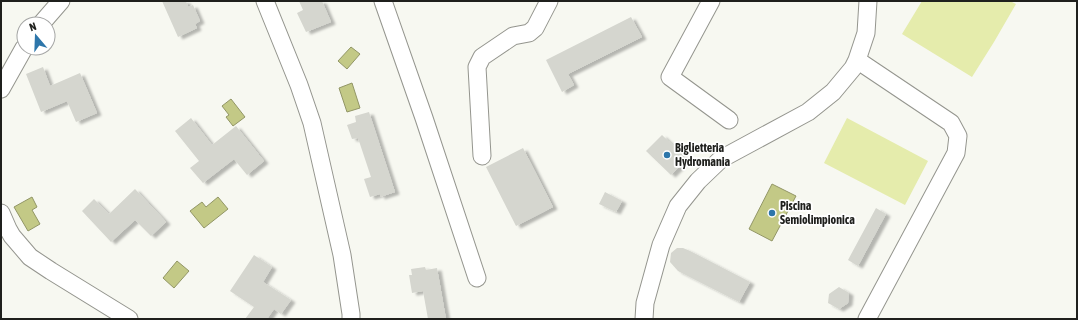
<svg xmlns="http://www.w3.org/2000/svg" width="1078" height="320" font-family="'Asap Condensed',sans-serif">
	<defs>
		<filter id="shadow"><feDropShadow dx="4.5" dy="2.5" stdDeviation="1" flood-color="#0004"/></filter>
	</defs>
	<rect width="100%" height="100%" fill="#f7f8f1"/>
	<path fill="#e5ecac" d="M 922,1 L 1010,1 L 1016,4 L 994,42 L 972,77 L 902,34 Z
		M 847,118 L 928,161 L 905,205 L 824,163 Z"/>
	<path fill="#c3c986" stroke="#929666" d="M 351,47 L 360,54 L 347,69 L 338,61 Z
		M 352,83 L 360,108 L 347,112 L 339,88 Z
		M 231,99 L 245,117 L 233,126 L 226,117 L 229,115 L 222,106 Z
		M 772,184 L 796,196 L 772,241 L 749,229 Z
		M 32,197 L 37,207 L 32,210 L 40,224 L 28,231 L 14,207 Z
		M 218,197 L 228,209 L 204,228 L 190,211 L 202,202 L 206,207 Z
		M 177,261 L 189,271 L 174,288 L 163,278 Z"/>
	<path fill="#d5d6cf" filter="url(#shadow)" d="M 162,1 L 186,1 L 188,7 L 193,5 L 200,21 L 195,24 L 197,28 L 178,37 Z
		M 299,1 L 322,1 L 331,22 L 306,32 L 297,13 L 303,10 Z
		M 631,17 L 642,37 L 568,74 L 574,85 L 562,92 L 546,60 Z
		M 43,67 L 50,86 L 80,73 L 97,113 L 76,122 L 67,101 L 41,112 L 26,74 Z
		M 369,112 L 395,192 L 380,197 L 380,194 L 370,197 L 364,179 L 371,177 L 358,138 L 352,139 L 347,125 L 356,122 L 355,116 Z
		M 191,118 L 212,145 L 236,126 L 264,161 L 247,175 L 234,159 L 203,183 L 190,168 L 199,161 L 175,131 Z
		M 662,135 L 687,159 L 671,175 L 646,151 Z
		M 523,148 L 553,207 L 516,226 L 486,167 Z
		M 135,189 L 166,222 L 151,236 L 135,220 L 111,242 L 82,211 L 94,199 L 109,214 Z
		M 605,192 L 622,201 L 616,212 L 599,204 Z
		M 876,208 L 886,214 L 858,266 L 848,260 Z
		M 677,248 L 683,248 L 690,251 L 750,282 L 739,302 L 678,271 L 670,262 L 671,253 Z
		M 254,255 L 272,267 L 263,282 L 291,300 L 281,314 L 274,309 L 267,319 L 245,319 L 254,307 L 230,291 Z
		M 425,267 L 426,270 L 437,268 L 446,319 L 428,319 L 423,291 L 412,293 L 409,275 L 412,275 L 411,269 Z
		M 839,287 L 849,293 L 848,303 L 839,309 L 828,303 L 829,294 Z"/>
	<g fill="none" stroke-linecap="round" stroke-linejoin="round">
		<defs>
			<path id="minor" d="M 265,1 L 299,85 L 312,123 L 342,255 L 351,314 L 351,319
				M 383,1 L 424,118 L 477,278
				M 711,1 L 670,77 L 729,120
				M 41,24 L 61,1
				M 857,60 L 951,123 L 958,136 L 956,153 L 867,319
				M 1,89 L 24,48
				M 482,156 L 477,67 L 482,57 L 513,36 L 529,33 L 535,28 L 549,1
				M 1,213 L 8,229 L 12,236 L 30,257 L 51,271 L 129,319
				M 644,319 L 645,303 L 661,245 L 678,206 L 698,181 L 721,159 L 808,112 L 833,92 L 853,68 L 857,60 L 866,33 L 868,1"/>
		</defs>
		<use href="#minor" stroke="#94958e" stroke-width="19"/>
		<use href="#minor" stroke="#fff" stroke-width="17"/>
	</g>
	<g fill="#2d76aa" stroke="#fff" stroke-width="1.5">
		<circle cx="667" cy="155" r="4"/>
		<circle cx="772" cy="213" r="4"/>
	</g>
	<g text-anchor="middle" stroke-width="3.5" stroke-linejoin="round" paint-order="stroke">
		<g font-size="12" font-weight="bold" fill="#1f201d" stroke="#fff" text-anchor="start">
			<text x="675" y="152">Biglietteria<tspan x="675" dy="14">Hydromania</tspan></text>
			<text x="780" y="210">Piscina<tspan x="780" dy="14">Semiolimpionica</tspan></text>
		</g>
	</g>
	<rect width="1078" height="320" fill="none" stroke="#1f201d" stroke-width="4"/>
	<g transform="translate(36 36) rotate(341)"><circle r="19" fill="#ffffff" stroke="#a5a6a5"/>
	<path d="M0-3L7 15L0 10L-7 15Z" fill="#2d76aa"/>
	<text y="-6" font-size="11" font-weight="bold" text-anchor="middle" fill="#1f201d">N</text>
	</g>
</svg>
